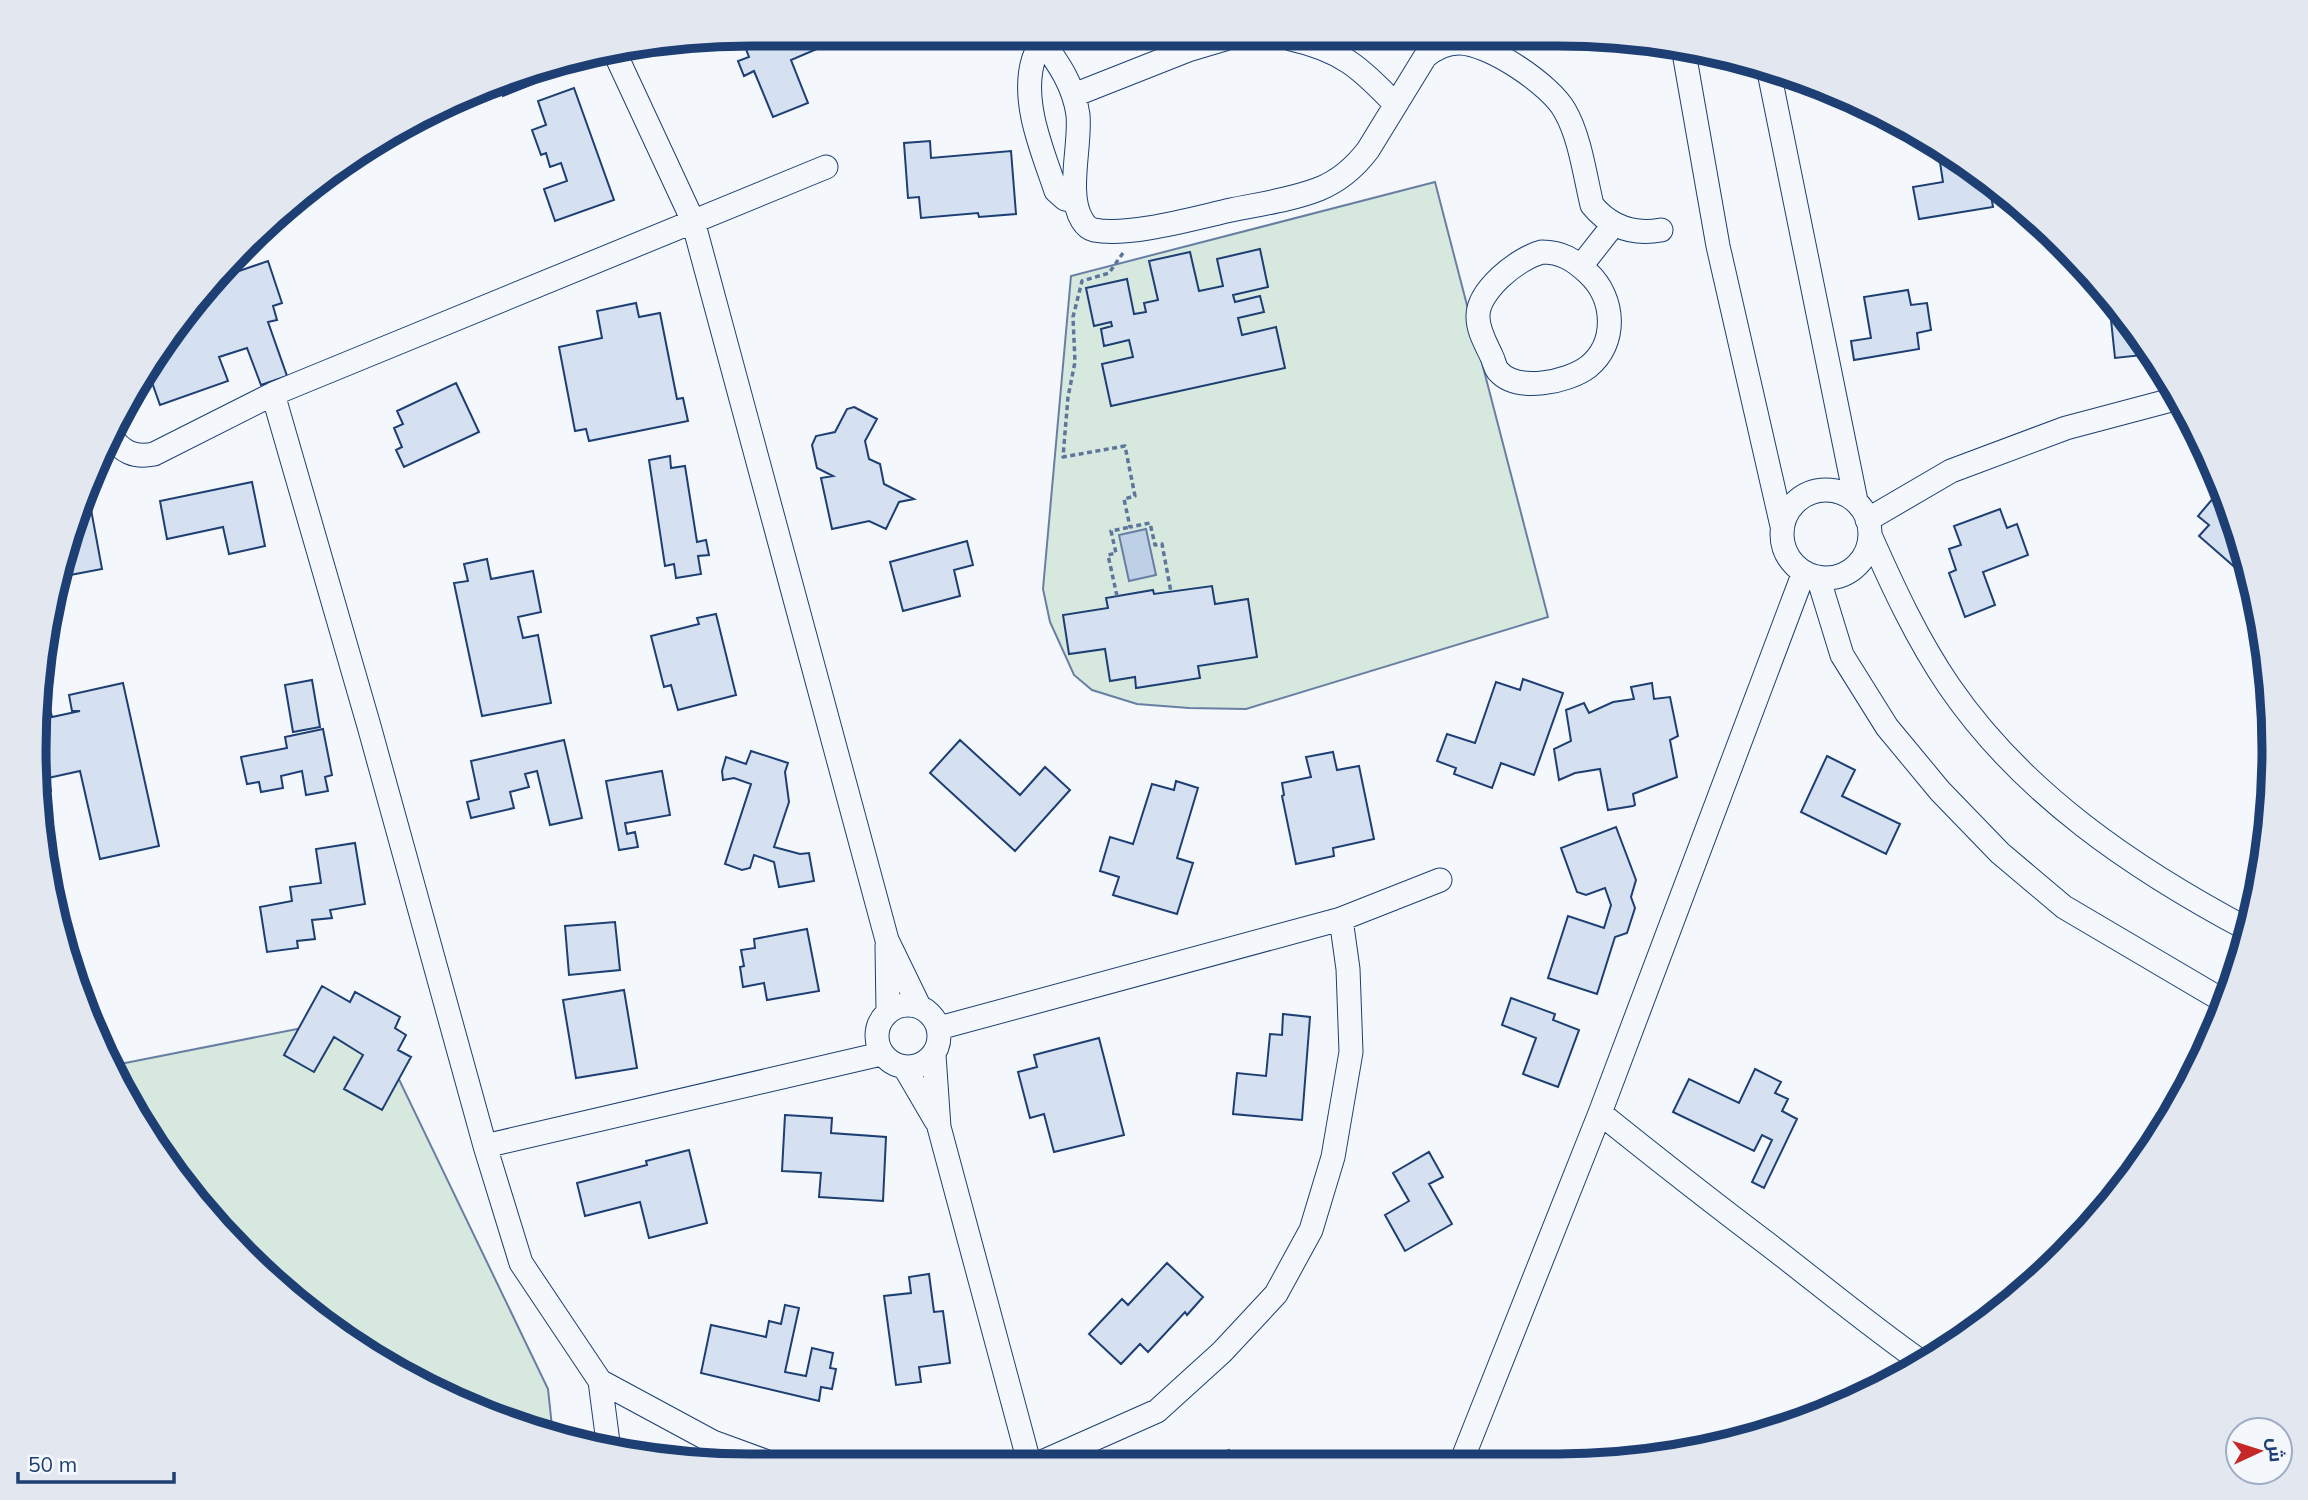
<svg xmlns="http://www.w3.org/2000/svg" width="2308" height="1500" font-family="Mulish,Cairo,sans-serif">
	<rect width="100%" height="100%" fill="#f4f7fb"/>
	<path fill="#d7e8df" stroke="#687fa3" stroke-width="2" d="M 1435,182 L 1548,617 L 1246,709 L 1189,708 L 1137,704 L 1092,690 L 1074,675 L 1050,622 L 1043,589 L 1071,276 Z
		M 368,1015 L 548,1389 L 553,1436 L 520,1429 L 433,1393 L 277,1289 L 182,1187 L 129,1108 L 110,1066 Z"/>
	<path fill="#bed0e5" stroke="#687fa3" stroke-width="2" d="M 1146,529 L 1156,575 L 1129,581 L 1119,535 Z"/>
	<path fill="#d5e0f0" stroke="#1d3f73" stroke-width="2" d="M 742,39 L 840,39 L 791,60 L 808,103 L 773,117 L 754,71 L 744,76 L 738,61 L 749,57 Z
		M 559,62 L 563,72 L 503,96 L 497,82 L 520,71 Z
		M 574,88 L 614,200 L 555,221 L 544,189 L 567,181 L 561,163 L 550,167 L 546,153 L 541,155 L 532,130 L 546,125 L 538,101 Z
		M 930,141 L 931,158 L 1011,151 L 1016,214 L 979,217 L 978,213 L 921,218 L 919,197 L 908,198 L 904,143 Z
		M 1938,149 L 1989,183 L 1993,207 L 1919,219 L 1913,187 L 1943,182 Z
		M 1260,249 L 1268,287 L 1233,295 L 1235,302 L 1260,296 L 1264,312 L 1238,318 L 1242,335 L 1276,327 L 1285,368 L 1111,406 L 1102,364 L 1133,357 L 1129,340 L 1104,346 L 1101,329 L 1112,326 L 1111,322 L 1094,326 L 1086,288 L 1127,279 L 1134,314 L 1146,312 L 1144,303 L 1158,300 L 1149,261 L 1190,252 L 1199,291 L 1223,286 L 1217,259 Z
		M 268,261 L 282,303 L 273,306 L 277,320 L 268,322 L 287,376 L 261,385 L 247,348 L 219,357 L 228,381 L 160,405 L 148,371 L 177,321 L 193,316 L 189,305 L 210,281 Z
		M 1908,290 L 1911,305 L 1927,303 L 1931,330 L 1917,333 L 1919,349 L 1854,360 L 1851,341 L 1871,338 L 1864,297 Z
		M 636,303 L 639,317 L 660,313 L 677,399 L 683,398 L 688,421 L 589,441 L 586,429 L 575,431 L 559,347 L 602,338 L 597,311 Z
		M 2122,308 L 2127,314 L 2152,354 L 2115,358 L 2110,310 Z
		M 456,383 L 479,432 L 404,467 L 396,450 L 402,447 L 394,428 L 403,424 L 397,411 Z
		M 854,407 L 877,419 L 865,441 L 869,459 L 880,464 L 884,484 L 914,499 L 899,502 L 886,529 L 869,521 L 832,529 L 821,478 L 833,476 L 817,468 L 812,445 L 816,436 L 835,432 L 847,409 Z
		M 670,456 L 671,468 L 685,466 L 697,542 L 706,540 L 709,555 L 698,556 L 701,574 L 676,578 L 674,564 L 665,566 L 649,460 Z
		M 252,482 L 265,546 L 229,554 L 223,527 L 167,539 L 160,501 Z
		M 2221,489 L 2248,558 L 2238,570 L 2199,536 L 2209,525 L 2198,516 Z
		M 90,504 L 102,569 L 70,575 L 67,557 L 63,558 L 78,507 Z
		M 2000,509 L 2007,528 L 2017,524 L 2028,555 L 1983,572 L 1995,605 L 1965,617 L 1949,573 L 1956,570 L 1949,549 L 1961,545 L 1954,526 Z
		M 967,541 L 973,565 L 954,570 L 960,596 L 903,611 L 890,562 Z
		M 487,559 L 491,579 L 533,571 L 541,612 L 518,617 L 523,638 L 538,635 L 551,703 L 482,716 L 454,583 L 468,581 L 464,564 Z
		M 1212,586 L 1215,604 L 1248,599 L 1257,657 L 1198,666 L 1200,678 L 1136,688 L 1135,677 L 1110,681 L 1105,649 L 1069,654 L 1063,615 L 1108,608 L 1106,598 L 1153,590 L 1154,594 Z
		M 716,614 L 736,695 L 678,710 L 671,685 L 664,687 L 651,636 L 699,624 L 697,618 Z
		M 1523,679 L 1563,693 L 1534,775 L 1501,763 L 1492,788 L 1454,774 L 1456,768 L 1437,761 L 1447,734 L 1475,743 L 1496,682 L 1520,690 Z
		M 312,680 L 320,727 L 293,732 L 285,685 Z
		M 123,683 L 159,846 L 100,859 L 80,771 L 48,778 L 51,791 L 41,793 L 35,703 L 36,695 L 46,693 L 52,717 L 80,711 L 72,711 L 69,695 Z
		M 1652,683 L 1654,699 L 1670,697 L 1678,736 L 1670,740 L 1677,777 L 1633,794 L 1635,805 L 1633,806 L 1608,810 L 1600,769 L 1575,773 L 1559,780 L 1554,749 L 1571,741 L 1566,710 L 1584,703 L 1589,713 L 1613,702 L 1634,699 L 1631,687 Z
		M 323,729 L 332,775 L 325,777 L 328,791 L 306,795 L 302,771 L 281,776 L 283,788 L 261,792 L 259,782 L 247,784 L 241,757 L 287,748 L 285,737 Z
		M 564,740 L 582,818 L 550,825 L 537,771 L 525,774 L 529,787 L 510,792 L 514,808 L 471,818 L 467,802 L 479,799 L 471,761 Z
		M 960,740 L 1020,795 L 1045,767 L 1070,790 L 1015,851 L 930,773 Z
		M 751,751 L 788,763 L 785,772 L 789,802 L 774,847 L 800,854 L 809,853 L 814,881 L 779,887 L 774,862 L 754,855 L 750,868 L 742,870 L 725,864 L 751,784 L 734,778 L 723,780 L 722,771 L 726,757 L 746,764 Z
		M 1333,752 L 1337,770 L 1359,766 L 1374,839 L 1333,848 L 1334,856 L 1296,864 L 1282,796 L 1284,795 L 1282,783 L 1311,777 L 1306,757 Z
		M 1827,756 L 1855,770 L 1842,796 L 1900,824 L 1886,854 L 1801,812 Z
		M 662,771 L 670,815 L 625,823 L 627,834 L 635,832 L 638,847 L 619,850 L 606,781 Z
		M 1176,781 L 1198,788 L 1177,858 L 1193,863 L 1177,914 L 1113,895 L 1119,877 L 1100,871 L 1110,837 L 1133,844 L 1152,784 L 1174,790 Z
		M 1616,827 L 1636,880 L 1631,897 L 1635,908 L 1627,933 L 1615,937 L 1597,994 L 1548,978 L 1568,916 L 1604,928 L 1611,905 L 1605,888 L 1586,895 L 1577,892 L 1561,848 Z
		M 355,843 L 365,904 L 330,910 L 332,918 L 312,920 L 315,939 L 297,941 L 298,948 L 267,952 L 260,907 L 292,901 L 290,887 L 321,883 L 316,849 Z
		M 615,922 L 620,970 L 569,975 L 565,926 Z
		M 807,929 L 819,991 L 767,1000 L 764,983 L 743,987 L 740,967 L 744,966 L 741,950 L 755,948 L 754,939 Z
		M 322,986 L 350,1002 L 355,992 L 400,1017 L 395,1028 L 406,1035 L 398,1050 L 411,1057 L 382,1110 L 344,1089 L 363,1055 L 334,1037 L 314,1072 L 284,1055 Z
		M 624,990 L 637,1068 L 576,1078 L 563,1000 Z
		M 1511,998 L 1555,1014 L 1553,1020 L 1579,1030 L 1558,1087 L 1523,1074 L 1536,1038 L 1502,1025 Z
		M 1283,1014 L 1310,1017 L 1302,1120 L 1233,1114 L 1237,1073 L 1266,1076 L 1270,1034 L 1282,1035 Z
		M 1099,1038 L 1124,1135 L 1054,1152 L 1044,1114 L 1030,1118 L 1018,1072 L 1037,1067 L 1034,1055 Z
		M 1755,1069 L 1781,1082 L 1775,1093 L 1788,1099 L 1782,1111 L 1797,1119 L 1764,1188 L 1752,1182 L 1772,1140 L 1762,1135 L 1754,1151 L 1673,1112 L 1689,1079 L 1739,1103 Z
		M 785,1115 L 832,1118 L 831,1133 L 886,1137 L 883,1201 L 819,1197 L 821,1173 L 782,1171 Z
		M 689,1150 L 707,1223 L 649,1238 L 640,1202 L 585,1216 L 577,1183 L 647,1165 L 646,1161 Z
		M 1429,1152 L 1443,1177 L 1429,1184 L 1452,1224 L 1405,1251 L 1385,1215 L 1409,1201 L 1393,1173 Z
		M 1167,1263 L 1203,1297 L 1187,1315 L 1185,1312 L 1148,1352 L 1140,1344 L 1121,1364 L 1089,1334 L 1122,1299 L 1128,1305 Z
		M 929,1274 L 934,1312 L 943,1311 L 950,1363 L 919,1367 L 921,1382 L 896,1385 L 884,1296 L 911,1293 L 909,1277 Z
		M 785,1305 L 799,1308 L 785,1372 L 806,1376 L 812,1348 L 833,1353 L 830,1368 L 836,1369 L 832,1389 L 821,1387 L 819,1401 L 701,1373 L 711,1325 L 766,1337 L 769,1321 L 781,1324 Z
		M 1229,1450 L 1234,1463 L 1208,1463 L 1206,1458 Z"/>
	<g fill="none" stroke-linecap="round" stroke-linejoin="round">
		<defs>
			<path id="minor" d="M 1041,39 C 1058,63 1074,85 1078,115 C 1081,145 1066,194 1082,220 C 1085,225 1089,229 1094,230 C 1129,237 1195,218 1231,210 C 1260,204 1291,200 1319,189 C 1339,181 1355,167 1368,150 L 1425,57 C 1434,49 1446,43 1459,43 C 1489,43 1551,85 1565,111 C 1580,137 1585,176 1592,205 C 1610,227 1633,235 1661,230
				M 1291,39 C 1341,50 1361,68 1395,104
				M 1041,41 C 1039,47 1035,54 1033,61 C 1021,103 1043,152 1056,191 L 1065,199 L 1075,201
				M 1683,47 L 1718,246 L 1782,526
				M 613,49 L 693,221 L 887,940 L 919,1006
				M 1768,67 L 1856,501
				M 1074,95 L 1188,50 L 1225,39
				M 1542,252 C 1562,252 1574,260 1588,273 C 1615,298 1618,343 1588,367 C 1568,382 1517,393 1498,371 C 1495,368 1494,361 1492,357 C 1486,344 1478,331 1478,317 C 1477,291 1518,258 1542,252 Z
				M 1581,266 L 1614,224
				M 273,394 L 369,726 L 485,1146 L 521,1263 L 600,1381 L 713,1442 L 765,1461
				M 111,436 C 122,452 134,458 154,454 L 273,394 L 826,167
				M1782 534a44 44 0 1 1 88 0a44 44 0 1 1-88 0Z
				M 1867,520 L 1951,471 L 2066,428 L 2179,398
				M 1870,535 C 1893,587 1917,639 1949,686 C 2023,794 2134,869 2249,930
				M 1818,577 L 1842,655 L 1887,727 L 1940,791 L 2000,853 L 2064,907 L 2227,1003
				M 887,946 L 888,1011
				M877 1036a31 31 0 1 1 62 0a31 31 0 1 1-62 0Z
				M 939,1028 L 1341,919 L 1440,880
				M 934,1055 L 939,1127 L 1029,1462
				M 905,1068 L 936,1121
				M 1600,1113 C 1656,1158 1712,1202 1769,1245 C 1821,1285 1870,1326 1923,1363
				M 485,1146 L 881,1054
				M 600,1381 L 609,1450
				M 1042,1462 L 1157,1411 L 1222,1352 L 1276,1294 L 1311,1230 L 1333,1157 L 1351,1052 L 1348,969 L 1341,919
				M 1460,1465 L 1600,1113 L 1804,572"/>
		</defs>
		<use href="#minor" stroke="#1d3f73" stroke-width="25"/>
		<path stroke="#5e769c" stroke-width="3.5" stroke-dasharray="5 3.5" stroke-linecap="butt" d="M 1123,253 L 1109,273 L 1082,281 L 1073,317 L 1075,362 L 1068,397 L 1063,457 L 1125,446 L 1135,496 L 1124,499 L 1130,527 L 1150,523 L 1155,545 L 1162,544 L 1171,592
			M 1117,596 L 1108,555 L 1116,553 L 1111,531 L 1130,527"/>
		<use href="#minor" stroke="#f4f7fb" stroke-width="23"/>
	</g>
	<path d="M0 0H2308V1500H0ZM750 46H1558A704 704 0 0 1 2262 750V750A704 704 0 0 1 1558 1454H750A704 704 0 0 1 46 750V750A704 704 0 0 1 750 46Z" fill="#e3e8f0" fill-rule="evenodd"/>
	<path fill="none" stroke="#1d3f73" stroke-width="9" d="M750 46H1558A704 704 0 0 1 2262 750V750A704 704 0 0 1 1558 1454H750A704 704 0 0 1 46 750V750A704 704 0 0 1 750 46Z"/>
	<g transform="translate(2259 1451) rotate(86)"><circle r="33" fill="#f4f7fb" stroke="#9eadc5" stroke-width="2"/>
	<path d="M0-5L12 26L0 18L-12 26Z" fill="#c62828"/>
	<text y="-10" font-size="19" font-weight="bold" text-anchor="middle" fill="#1d3f73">ش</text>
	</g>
	<path d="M18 1472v10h156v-10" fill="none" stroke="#1d3f73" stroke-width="3.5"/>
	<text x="28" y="1472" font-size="21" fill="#1d3f73" stroke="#f4f7fb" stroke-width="5" paint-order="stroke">50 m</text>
</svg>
